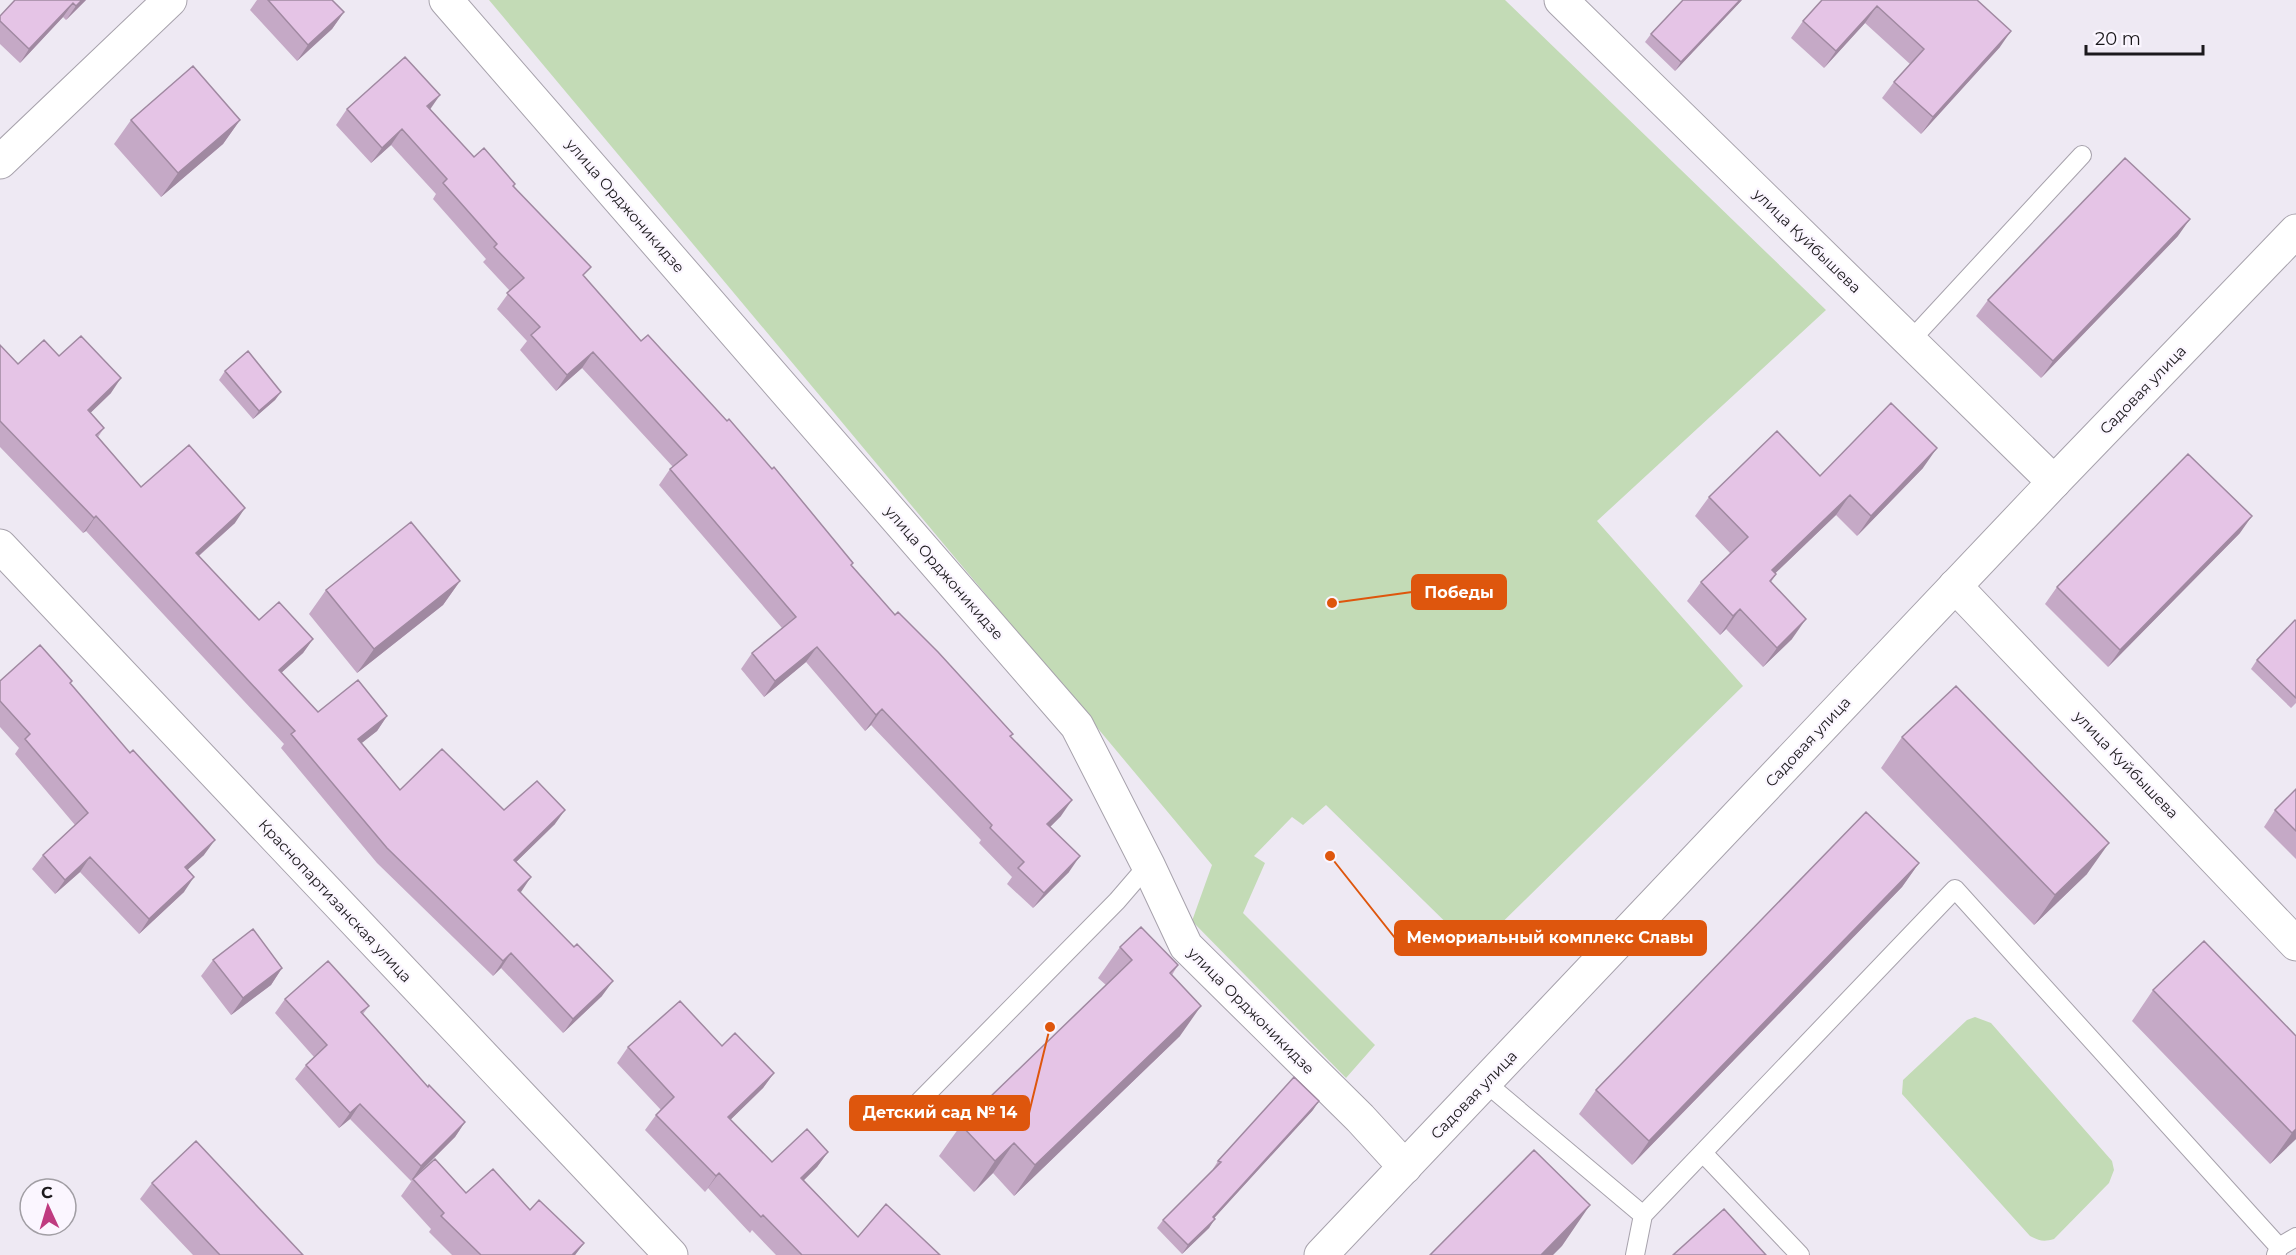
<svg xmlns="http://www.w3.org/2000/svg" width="2296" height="1255" font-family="Montserrat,sans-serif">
	<rect width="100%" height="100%" fill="#eee9f3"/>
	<path fill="#c3dbb6" d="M 489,0 L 1505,0 L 1826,310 L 1597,521 L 1743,686 L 1474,950 L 1326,805 L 1303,825 L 1292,817 L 1254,856 L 1265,863 L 1243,913 L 1375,1045 L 1346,1078 L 1192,921 L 1212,865 Z
		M 1975,1017 L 1991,1023 L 2112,1161 L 2114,1170 L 2109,1183 L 2054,1239 C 2044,1242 2039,1241 2030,1236 L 1902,1094 L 1903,1080 L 1967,1020 Z"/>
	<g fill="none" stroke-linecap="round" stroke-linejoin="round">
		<defs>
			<path id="service" d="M 1910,341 L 2082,155
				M 1486,1083 L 1643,1215 L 1955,889 L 2279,1247 L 2276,1255
				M 906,1115 L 1117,901 L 1148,865
				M 1703,1153 L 1800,1255
				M 2279,1247 L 2296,1237
				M 1635,1255 L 1643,1215"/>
			<path id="minor" d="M 446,0 L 1077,726 L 1148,865 L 1186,946 L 1360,1118 L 1405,1167
				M 1561,0 L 2054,482
				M 0,162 L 170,0
				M 1955,586 L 2296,944"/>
			<path id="tertiary" d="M 0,546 L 671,1255
				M 1321,1255 L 2054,482 L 2296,231"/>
		</defs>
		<use href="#service" stroke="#a7a2ac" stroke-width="20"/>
		<use href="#minor" stroke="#a7a2ac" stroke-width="35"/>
		<use href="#tertiary" stroke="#a7a2ac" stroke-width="35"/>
		<use href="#service" stroke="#fff" stroke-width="18"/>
		<use href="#minor" stroke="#fff" stroke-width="33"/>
		<use href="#tertiary" stroke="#fff" stroke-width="33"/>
	</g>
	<path fill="#c5a9c6" d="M 86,0 L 66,20 L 63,17 L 20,63 L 0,44 L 0,16 Z
		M 257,0 L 332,0 L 344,12 L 332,29 L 297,61 L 250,10 Z
		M 1742,0 L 1675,71 L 1645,42 L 1651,34 Z
		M 1822,0 L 1977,0 L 2000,47 L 1921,134 L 1882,98 L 1894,82 L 1910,64 L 1865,23 L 1824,68 L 1791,38 L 1803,21 Z
		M 347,109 L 430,109 L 474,157 L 514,186 L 584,277 L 641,341 L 727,421 L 772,469 L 853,563 L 851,565 L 895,615 L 1013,734 L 1011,737 L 1061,816 L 1050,827 L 1069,872 L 1033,908 L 1007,884 L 1012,877 L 979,843 L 981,840 L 871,725 L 865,731 L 806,662 L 764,697 L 741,669 L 752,653 L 782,628 L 659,485 L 670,469 L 673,467 L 582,368 L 556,391 L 520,350 L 527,341 L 497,309 L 510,291 L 483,262 L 486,259 L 433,199 L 436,194 L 391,145 L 371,163 L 336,125 Z
		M 131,120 L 240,120 L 223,144 L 161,197 L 114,144 Z
		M 2178,236 L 2041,378 L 1976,316 L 1988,300 Z
		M 0,345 L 18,364 L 59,356 L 111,393 L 90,413 L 104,428 L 98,437 L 141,487 L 235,523 L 199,556 L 259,620 L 313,639 L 303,653 L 281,673 L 318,712 L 387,716 L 377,731 L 361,743 L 400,790 L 504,810 L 555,824 L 516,862 L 520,893 L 602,996 L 563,1033 L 501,968 L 493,976 L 377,863 L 281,748 L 284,744 L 86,531 L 83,533 L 0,447 Z
		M 225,371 L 281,392 L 275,400 L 253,419 L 219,380 Z
		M 1923,468 L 1857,536 L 1836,515 L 1775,573 L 1776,574 L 1771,582 L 1792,639 L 1763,667 L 1726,629 L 1720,635 L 1687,601 L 1701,582 L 1730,553 L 1695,516 L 1709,497 L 1820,476 Z
		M 2240,533 L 2108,667 L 2045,604 L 2057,587 Z
		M 460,581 L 443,605 L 357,673 L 309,614 L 326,590 Z
		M 2296,621 L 2296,703 L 2291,708 L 2251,669 L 2257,660 Z
		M 0,681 L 72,681 L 70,684 L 204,855 L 187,870 L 184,892 L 139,934 L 80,872 L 55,894 L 32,869 L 43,855 L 75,825 L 15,754 L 19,748 L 0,727 Z
		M 1902,737 L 2087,874 L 2034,925 L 1881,768 Z
		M 2296,789 L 2296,859 L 2264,827 L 2275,810 Z
		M 1919,863 L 1902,887 L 1632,1165 L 1579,1114 L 1596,1090 Z
		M 1120,947 L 1178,965 L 1172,975 L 1180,1036 L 1014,1196 L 993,1173 L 974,1192 L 939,1156 L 961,1125 L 1106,985 L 1098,978 Z
		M 213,960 L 282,968 L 271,985 L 231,1015 L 201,976 Z
		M 2153,990 L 2296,1036 L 2296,1139 L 2270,1164 L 2132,1021 Z
		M 285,999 L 369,1006 L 363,1014 L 428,1087 L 465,1122 L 455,1137 L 411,1181 L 350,1119 L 339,1128 L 295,1079 L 306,1065 L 314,1057 L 275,1013 Z
		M 722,1046 L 774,1073 L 763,1088 L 730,1120 L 772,1162 L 828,1152 L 817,1167 L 804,1180 L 858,1237 L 940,1255 L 776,1255 L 752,1230 L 750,1233 L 708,1188 L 705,1192 L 645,1130 L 656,1115 L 661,1110 L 617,1063 L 628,1047 Z
		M 1313,1110 L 1214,1218 L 1209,1228 L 1182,1254 L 1157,1228 L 1163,1220 L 1213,1170 L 1213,1169 L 1218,1161 Z
		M 413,1179 L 530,1210 L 584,1243 L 575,1255 L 452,1255 L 429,1232 L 431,1229 L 401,1196 Z
		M 152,1183 L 303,1255 L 193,1255 L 140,1199 Z"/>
	<path fill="#a089a1" d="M 82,0 L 86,0 L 66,20 L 76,6 Z
		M 1740,0 L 1742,0 L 1675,71 L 1681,62 Z
		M 73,3 L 63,17 L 20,63 L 29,49 Z
		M 1877,6 L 1865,23 L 1824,68 L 1836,51 Z
		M 344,12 L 332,29 L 297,61 L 308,45 Z
		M 2011,31 L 2000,47 L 1921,134 L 1933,117 Z
		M 440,95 L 429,111 L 427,106 Z
		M 240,120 L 223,144 L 161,197 L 178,173 Z
		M 402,129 L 391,145 L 371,163 L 382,148 Z
		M 2190,219 L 2178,236 L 2041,378 L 2053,361 Z
		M 593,352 L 582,368 L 556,391 L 567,375 Z
		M 121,378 L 111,393 L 78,425 L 88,410 Z
		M 281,392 L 275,400 L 253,419 L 259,411 Z
		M 1937,448 L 1923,468 L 1857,536 L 1871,516 Z
		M 1850,495 L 1836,515 L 1758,590 L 1772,570 Z
		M 245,508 L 235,523 L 186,567 L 196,553 Z
		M 96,516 L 86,531 L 83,533 L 94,518 Z
		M 2252,516 L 2240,533 L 2108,667 L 2120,650 Z
		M 460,581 L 443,605 L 357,673 L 374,649 Z
		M 1740,609 L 1726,629 L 1720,635 L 1733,616 Z
		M 1806,619 L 1792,639 L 1763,667 L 1777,648 Z
		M 313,639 L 303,653 L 269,684 L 279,670 Z
		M 817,647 L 806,662 L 764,697 L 775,681 Z
		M 882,709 L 871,725 L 865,731 L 876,715 Z
		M 387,716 L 377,731 L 348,754 L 358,739 Z
		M 1072,800 L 1061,816 L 1037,840 L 1047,824 Z
		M 565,810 L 555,824 L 504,874 L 514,860 Z
		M 215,840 L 204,855 L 174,882 L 185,867 Z
		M 2109,843 L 2087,874 L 2034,925 L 2055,895 Z
		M 1080,856 L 1069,872 L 1033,908 L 1044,893 Z
		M 90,857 L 80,872 L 55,894 L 65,880 Z
		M 1919,863 L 1902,887 L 1632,1165 L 1649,1141 Z
		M 194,877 L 184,892 L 139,934 L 149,919 Z
		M 531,877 L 521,892 L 508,905 L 518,890 Z
		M 511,953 L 501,968 L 493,976 L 503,961 Z
		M 282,968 L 271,985 L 231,1015 L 243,998 Z
		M 613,981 L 602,996 L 563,1033 L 573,1019 Z
		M 1201,1006 L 1180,1036 L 1014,1196 L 1035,1165 Z
		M 774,1073 L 763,1088 L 717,1133 L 728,1117 Z
		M 1319,1101 L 1313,1110 L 1207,1226 L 1213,1217 Z
		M 360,1104 L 350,1119 L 339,1128 L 350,1113 Z
		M 465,1122 L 455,1137 L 411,1181 L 421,1166 Z
		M 2296,1129 L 2296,1139 L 2270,1164 L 2292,1133 Z
		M 1014,1143 L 993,1173 L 974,1192 L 995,1161 Z
		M 828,1152 L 817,1167 L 791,1193 L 801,1178 Z
		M 719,1173 L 708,1188 L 705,1192 L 716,1176 Z
		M 1590,1205 L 1562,1246 L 1553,1255 L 1541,1255 Z
		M 1215,1219 L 1209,1228 L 1182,1254 L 1188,1245 Z
		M 584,1243 L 575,1255 L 572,1255 Z"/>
	<path fill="#e5c4e6" stroke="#a089a1" stroke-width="1.5" d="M 15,0 L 82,0 L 76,6 L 73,3 L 29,49 L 0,21 L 0,16 Z
		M 268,0 L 332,0 L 344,12 L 308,45 Z
		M 1683,0 L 1740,0 L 1681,62 L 1651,34 Z
		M 1822,0 L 1977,0 L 2011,31 L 1933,117 L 1894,82 L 1924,49 L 1877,6 L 1836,51 L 1803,21 Z
		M 405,57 L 440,95 L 427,106 L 474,157 L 484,148 L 515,184 L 513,186 L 591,267 L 583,275 L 641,341 L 648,335 L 727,421 L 729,419 L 772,469 L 774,467 L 853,563 L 851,565 L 895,615 L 898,612 L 938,652 L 1013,734 L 1010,736 L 1072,800 L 1047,824 L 1080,856 L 1044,893 L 1018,868 L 1024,862 L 990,828 L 992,825 L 882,709 L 876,715 L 817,647 L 775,681 L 752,653 L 796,617 L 670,469 L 687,455 L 593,352 L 567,375 L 531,335 L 540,327 L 507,293 L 524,278 L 494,247 L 497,244 L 443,183 L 447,179 L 402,129 L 382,148 L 347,109 Z
		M 193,66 L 240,120 L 178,173 L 131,120 Z
		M 2125,158 L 2190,219 L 2053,361 L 1988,300 Z
		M 81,336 L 121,378 L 88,410 L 104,428 L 96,435 L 141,487 L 189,445 L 245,508 L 196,553 L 259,620 L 279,602 L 313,639 L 279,670 L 318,712 L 358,680 L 387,716 L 358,739 L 400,790 L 442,749 L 504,810 L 537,781 L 565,810 L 514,860 L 531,877 L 518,890 L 574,947 L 577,944 L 613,981 L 573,1019 L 511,953 L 503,961 L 387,848 L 291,734 L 295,731 L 96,516 L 94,518 L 0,421 L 0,345 L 18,364 L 44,340 L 59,356 Z
		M 248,351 L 281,392 L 259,411 L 225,371 Z
		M 1891,403 L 1937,448 L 1871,516 L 1850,495 L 1772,570 L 1776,574 L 1770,581 L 1806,619 L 1777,648 L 1740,609 L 1733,616 L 1701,582 L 1748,537 L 1709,497 L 1777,431 L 1820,476 Z
		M 2188,454 L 2252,516 L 2120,650 L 2057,587 Z
		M 411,522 L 460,581 L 374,649 L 326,590 Z
		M 2295,620 L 2296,621 L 2296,698 L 2257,660 Z
		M 40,645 L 72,681 L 70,683 L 130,753 L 133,750 L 215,840 L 185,867 L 194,877 L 149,919 L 90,857 L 65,880 L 43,855 L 88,813 L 25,739 L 30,734 L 0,701 L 0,681 Z
		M 1956,686 L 2109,843 L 2055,895 L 1902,737 Z
		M 2296,789 L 2296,831 L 2275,810 Z
		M 1866,812 L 1919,863 L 1649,1141 L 1596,1090 Z
		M 1141,927 L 1178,965 L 1170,973 L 1201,1006 L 1035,1165 L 1014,1143 L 995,1161 L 961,1125 L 1132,960 L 1120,947 Z
		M 253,929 L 282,968 L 243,998 L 213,960 Z
		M 2204,941 L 2296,1036 L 2296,1129 L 2292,1133 L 2153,990 Z
		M 328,961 L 369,1006 L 361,1012 L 428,1087 L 429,1085 L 465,1122 L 421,1166 L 360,1104 L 350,1113 L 306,1065 L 327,1045 L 285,999 Z
		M 680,1001 L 722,1046 L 735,1033 L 774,1073 L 728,1117 L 772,1162 L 807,1129 L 828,1152 L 801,1178 L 858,1237 L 886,1204 L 940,1255 L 802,1255 L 763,1215 L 761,1217 L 719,1173 L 716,1176 L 656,1115 L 674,1097 L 628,1047 Z
		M 1294,1077 L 1319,1101 L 1213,1217 L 1215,1219 L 1188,1245 L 1163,1220 L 1221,1162 L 1218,1161 Z
		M 196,1141 L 303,1255 L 220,1255 L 152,1183 Z
		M 1534,1150 L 1590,1205 L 1541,1255 L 1430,1255 Z
		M 435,1159 L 466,1193 L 493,1169 L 530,1210 L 539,1200 L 584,1243 L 572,1255 L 481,1255 L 441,1216 L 444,1213 L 413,1179 Z
		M 1724,1209 L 1766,1255 L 1673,1255 Z"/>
	<g text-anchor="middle" stroke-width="4.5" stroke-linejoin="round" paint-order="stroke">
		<g font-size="15" fill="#1b191c" stroke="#fbf6ff">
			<text transform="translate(625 206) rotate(49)" y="5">улица Орджоникидзе</text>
			<text transform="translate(1807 241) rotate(44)" y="5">улица Куйбышева</text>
			<text transform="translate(2143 390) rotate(-46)" y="5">Садовая улица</text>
			<text transform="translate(944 573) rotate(49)" y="5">улица Орджоникидзе</text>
			<text transform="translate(1808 742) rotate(-47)" y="5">Садовая улица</text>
			<text transform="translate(2126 765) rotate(46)" y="5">улица Куйбышева</text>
			<text transform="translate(335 901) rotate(47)" y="5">Краснопартизанская улица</text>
			<text transform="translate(1251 1011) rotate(45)" y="5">улица Орджоникидзе</text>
			<text transform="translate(1474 1095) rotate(-46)" y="5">Садовая улица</text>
		</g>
	</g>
	<path fill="none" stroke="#de560d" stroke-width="2" d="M1332 603L1412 592M1330 856L1395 938M1050 1027L1029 1113"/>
	<g fill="#de560d" stroke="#fbf6ff" stroke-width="2">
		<circle cx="1332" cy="603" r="6"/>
		<circle cx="1330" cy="856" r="6"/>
		<circle cx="1050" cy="1027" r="6"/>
	</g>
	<g fill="#de560d" stroke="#de560d" stroke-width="2">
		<rect x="1412" y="575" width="94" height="34" rx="6"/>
		<rect x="1395" y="921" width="311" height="34" rx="6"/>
		<rect x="850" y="1096" width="179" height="34" rx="6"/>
	</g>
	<g font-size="16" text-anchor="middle" font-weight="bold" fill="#fff">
		<text x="1459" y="598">Победы</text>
		<text x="1550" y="943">Мемориальный комплекс Славы</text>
		<text x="940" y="1118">Детский сад № 14</text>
	</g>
	<g transform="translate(48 1207) rotate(356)"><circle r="28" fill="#fbf6ff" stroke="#a19ea4" stroke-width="1.5"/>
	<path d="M0-4.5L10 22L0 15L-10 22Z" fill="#bf3b80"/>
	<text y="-9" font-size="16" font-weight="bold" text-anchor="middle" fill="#1b191c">С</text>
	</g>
	<path d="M2086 45v9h117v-9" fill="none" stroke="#1b191c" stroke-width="3"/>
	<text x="2095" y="45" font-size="18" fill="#1b191c" stroke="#fbf6ff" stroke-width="4.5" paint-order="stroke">20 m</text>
</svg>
